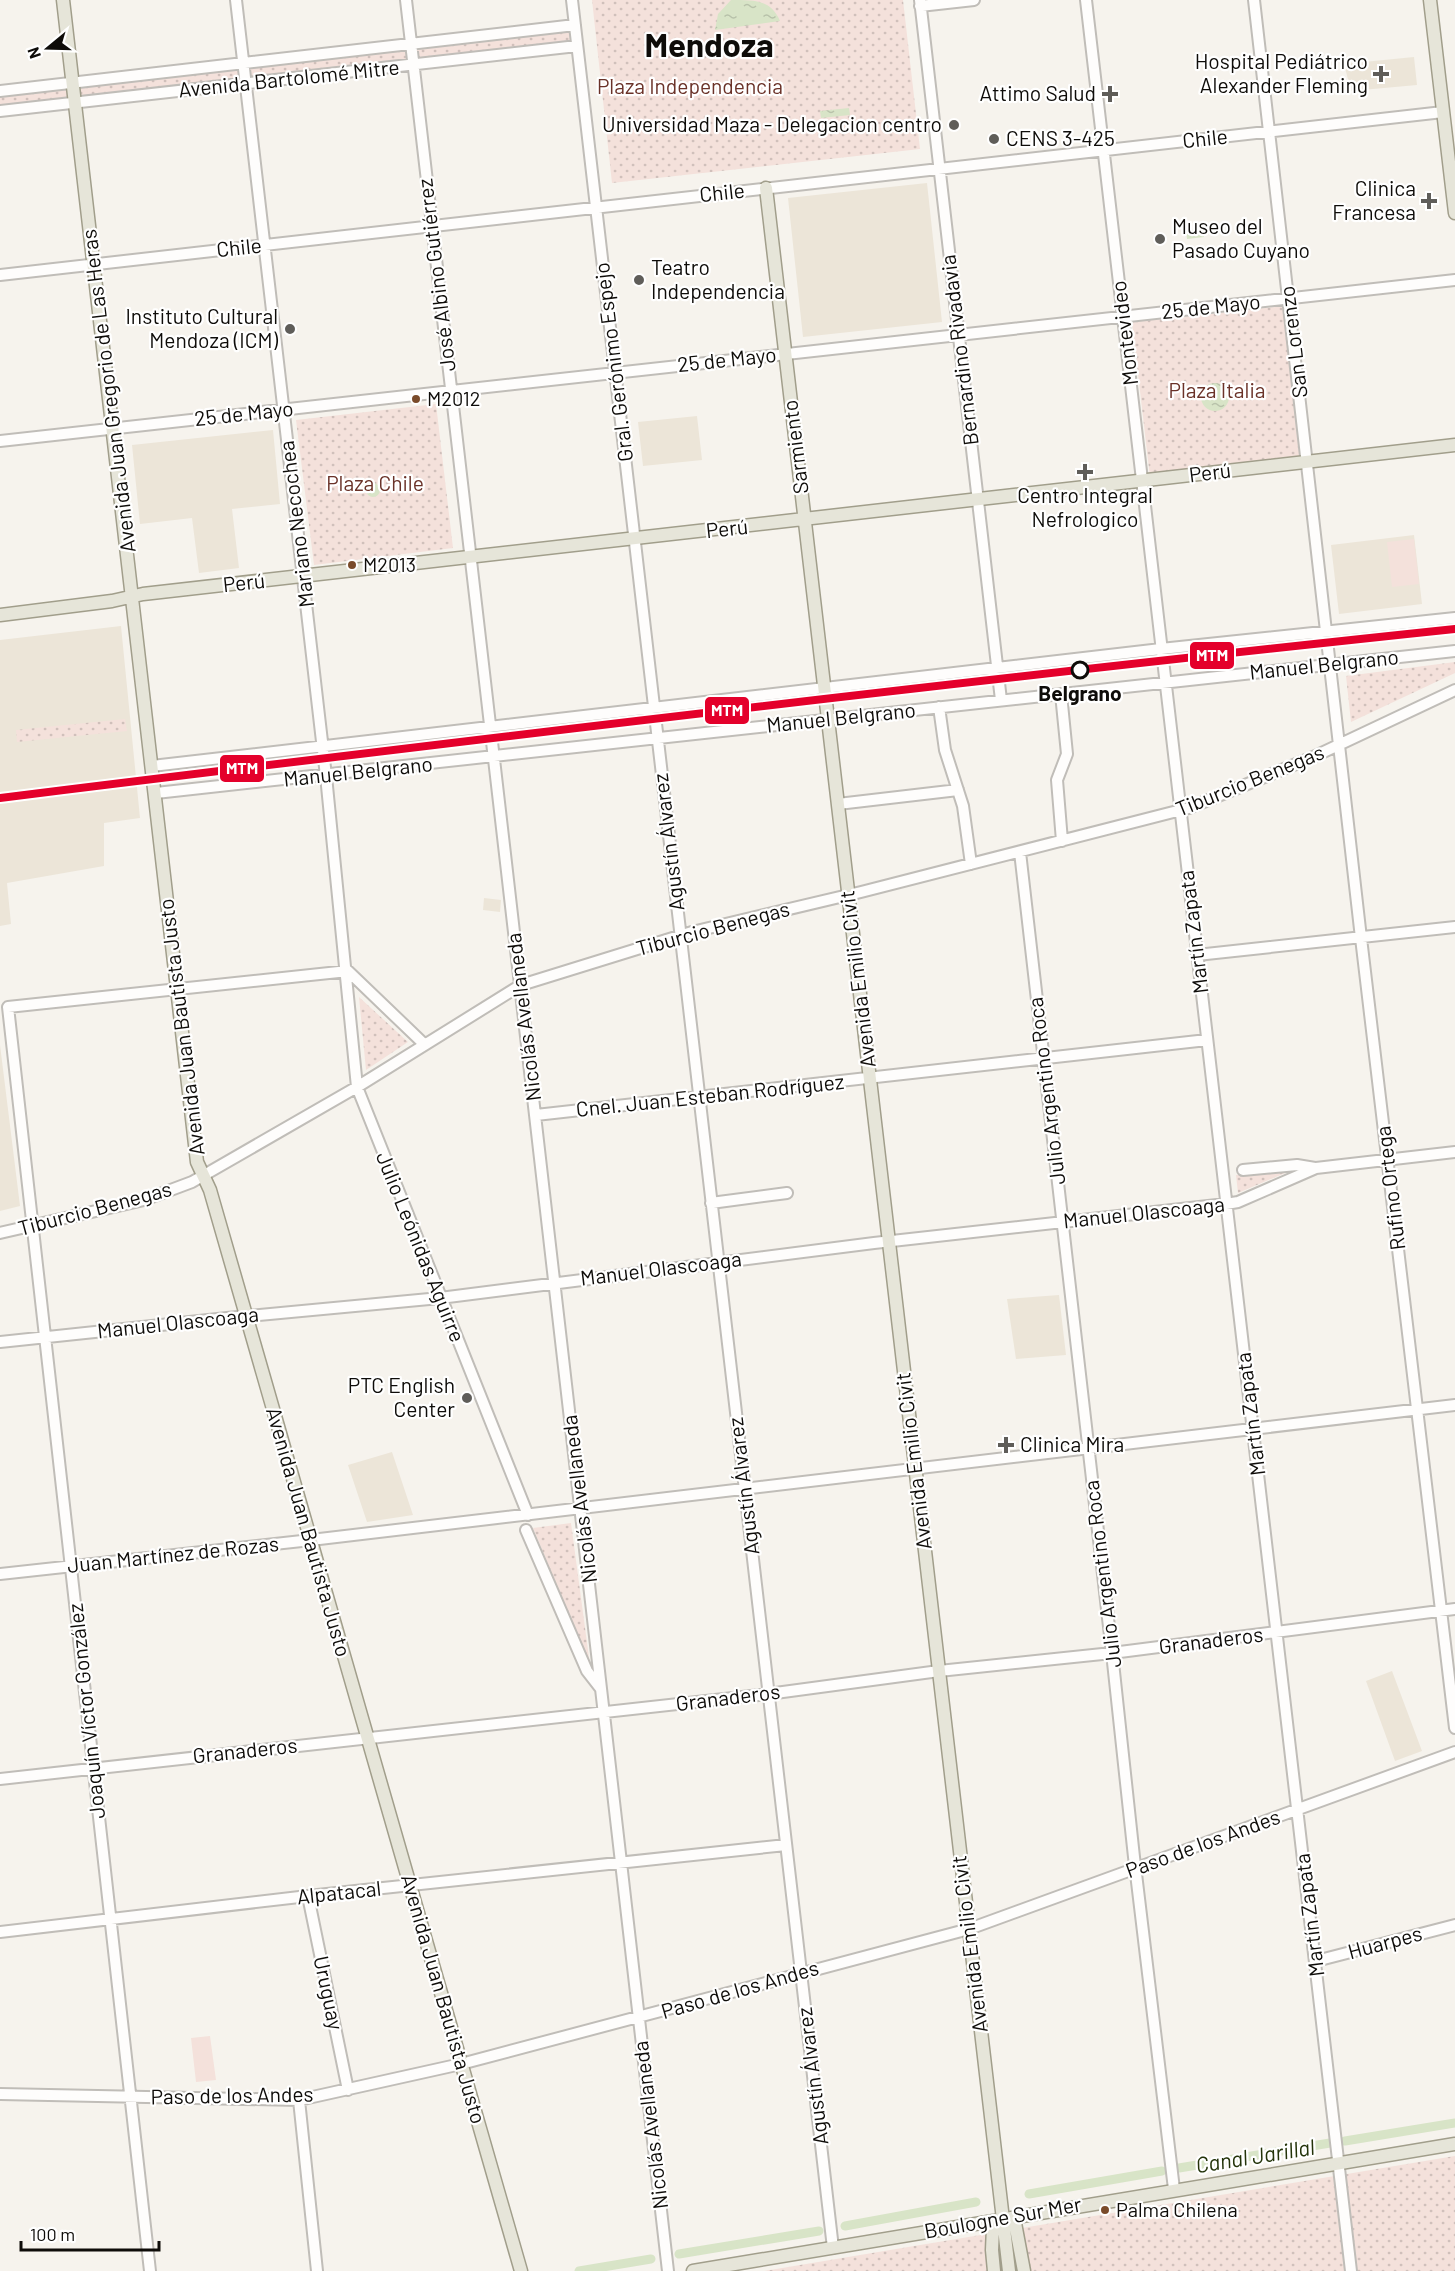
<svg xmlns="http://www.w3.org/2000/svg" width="1455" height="2271" font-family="Barlow,sans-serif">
	<defs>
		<pattern id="park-dots" width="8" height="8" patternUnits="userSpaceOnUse" patternTransform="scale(1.5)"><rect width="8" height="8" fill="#f4e1db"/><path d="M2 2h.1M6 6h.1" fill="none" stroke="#d0c0bb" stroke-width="1.8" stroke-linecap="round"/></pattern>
		<pattern id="water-ripples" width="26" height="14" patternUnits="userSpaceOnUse" patternTransform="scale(1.5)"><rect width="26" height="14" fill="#d8e4c7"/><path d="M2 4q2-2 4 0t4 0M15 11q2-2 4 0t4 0" fill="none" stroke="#b8c2aa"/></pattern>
	</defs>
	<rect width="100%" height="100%" fill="#f6f3ed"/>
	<path fill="#ece5d8" d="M 1414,57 L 1417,85 L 1351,91 L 1344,64 Z
		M 927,183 L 942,322 L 803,337 L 788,198 Z
		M 697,416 L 702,460 L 643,466 L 638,422 Z
		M 273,430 L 280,504 L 232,509 L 239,568 L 199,573 L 192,518 L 140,524 L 132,445 Z
		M 1414,535 L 1422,604 L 1339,614 L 1331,545 Z
		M 121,626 L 140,818 L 104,823 L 104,866 L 7,883 L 11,924 L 0,926 L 0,640 Z
		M 484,898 L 501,900 L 500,912 L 483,910 Z
		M 0,1045 L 20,1206 L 0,1211 Z
		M 1059,1295 L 1066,1355 L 1016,1359 L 1007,1299 Z
		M 392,1452 L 413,1515 L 367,1522 L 348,1465 Z
		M 1392,1671 L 1422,1751 L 1395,1761 L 1366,1681 Z"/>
	<path fill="url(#park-dots)" d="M 592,0 L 903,0 L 920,149 L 612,183 Z
		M 575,25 L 577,46 L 0,111 L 0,91 Z
		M 1285,306 L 1302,460 L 1150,477 L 1132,322 Z
		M 436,404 L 453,548 L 314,565 L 296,420 Z
		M 1455,662 L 1455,673 L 1351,722 L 1346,676 Z
		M 125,719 L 127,731 L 17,742 L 16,730 Z
		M 359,997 L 408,1042 L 366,1070 Z
		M 1290,1171 L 1238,1193 L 1236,1175 Z
		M 571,1523 L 590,1665 L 533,1528 Z
		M 1455,2156 L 1455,2271 L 764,2271 Z"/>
	<path fill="#f4e1db" d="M 1414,539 L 1419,584 L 1392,587 L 1387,542 Z
		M 210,2036 L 216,2080 L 196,2082 L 191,2038 Z"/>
	<path fill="url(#water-ripples)" d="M 731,0 C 756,0 771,0 780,21 L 715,30 L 718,14 Z
		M 849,108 L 850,115 L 821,118 L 820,111 Z
		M 1203,228 L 1204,237 L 1187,239 L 1186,231 Z
		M1201 397a14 14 0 1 1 28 0a14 14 0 1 1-28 0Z
		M366 490a7 7 0 1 1 14 0a7 7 0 1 1-14 0Z"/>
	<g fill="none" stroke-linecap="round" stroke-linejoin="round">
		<path stroke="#d8e4c7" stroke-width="9" d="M 1345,2141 L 1455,2123
			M 1179,2168 L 1330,2143
			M 1029,2194 L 1162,2171
			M 845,2226 L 976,2202
			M 679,2254 L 819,2231
			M 579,2271 L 651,2259"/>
		<defs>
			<path id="minor" d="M 236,0 L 326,776 L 357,1087 L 528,1515
				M 406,0 C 493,757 583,1514 668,2271
				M 572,0 L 833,2248
				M 920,0 L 1001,700
				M 1086,0 L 1351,2271
				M 1254,0 L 1361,938 L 1455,1728
				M 920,6 L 974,0
				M 0,91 L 575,25
				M 0,111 L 577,46
				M 0,275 L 1443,112
				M 0,441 L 1455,280
				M 1061,694 L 1067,754 L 1057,780 L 1062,841
				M 939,707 L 945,750 L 963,806 L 971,864
				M 152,766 L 1161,649 L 1455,618
				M 156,793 L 1455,651
				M 838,804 L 958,790
				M 1020,852 L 1112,1653 L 1134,1857 L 1174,2189
				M 1197,955 L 1455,927
				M 536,1115 L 1207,1040
				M 1243,1170 L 1297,1165 L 1315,1168
				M 711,1203 L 787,1193
				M 0,1233 L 144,1200 L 192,1182 L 357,1087 L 521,985 L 692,932 L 861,892 L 1189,808 L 1313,757 L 1455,690
				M 0,1342 L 227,1318 L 440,1298 L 874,1243 L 1226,1204 L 1238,1202 L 1316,1168 L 1455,1152
				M 526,1530 L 587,1671 L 601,1689
				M 0,1574 L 311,1540 L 1455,1405
				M 0,1779 L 768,1694 L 939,1671 L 1112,1653 L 1455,1609
				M 308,1896 L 348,2090
				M 0,1932 L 308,1896 L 786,1845
				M 1316,1961 L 1455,1925
				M 0,2094 L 299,2100 L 461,2064 L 969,1929 L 1455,1752
				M 299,2100 L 317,2271
				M 150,2271 L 8,1007 L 348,971 L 424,1044"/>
			<path id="major" d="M 63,0 L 197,1162 L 210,1190 L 521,2271
				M 1430,0 L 1455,213
				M 766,188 L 1009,2271
				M 0,615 L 112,601 L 143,594 L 1455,445
				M 1003,2219 L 1015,2223 L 1024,2271
				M 693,2271 L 1455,2144
				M 994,2271 L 992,2250 L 993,2227 L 1002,2218"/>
		</defs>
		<use href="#minor" stroke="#c0bdb8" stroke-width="14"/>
		<use href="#major" stroke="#a19e8b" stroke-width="15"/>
		<use href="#minor" stroke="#fefdfc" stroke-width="10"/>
		<use href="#major" stroke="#e6e5d9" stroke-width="12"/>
		<defs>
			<path id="rail-1" d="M 0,798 C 485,738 969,680 1455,629"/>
		</defs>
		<use href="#rail-1" stroke="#fff" stroke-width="12"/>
		<use href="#rail-1" stroke="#e4002b" stroke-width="8"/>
	</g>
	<g fill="#5f5d59" stroke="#fff" stroke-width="2">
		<path d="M1378 65h6v6h6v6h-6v6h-6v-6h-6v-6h6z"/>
		<path d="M1107 85h6v6h6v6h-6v6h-6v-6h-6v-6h6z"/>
		<circle cx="954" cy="125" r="6"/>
		<circle cx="994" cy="139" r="6"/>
		<path d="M1426 192h6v6h6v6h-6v6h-6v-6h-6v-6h6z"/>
		<circle cx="1160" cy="239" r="6"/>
		<circle cx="639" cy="280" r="6"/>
		<circle cx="290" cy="329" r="6"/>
		<path d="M1082 463h6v6h6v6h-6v6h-6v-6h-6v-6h6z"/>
		<circle cx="467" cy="1398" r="6"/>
		<path d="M1003 1436h6v6h6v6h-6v6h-6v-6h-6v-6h6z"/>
	</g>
	<g fill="#7a4b2a" stroke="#fff" stroke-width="2">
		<circle cx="416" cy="399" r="5"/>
		<circle cx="352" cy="565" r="5"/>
		<circle cx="1105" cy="2210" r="5"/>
	</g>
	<circle fill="#fff" stroke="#0e0c09" stroke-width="3" cx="1080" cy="670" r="8"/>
	<g text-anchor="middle" stroke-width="4.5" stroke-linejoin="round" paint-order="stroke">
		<g font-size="20" fill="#0e0c09" stroke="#fff" text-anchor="start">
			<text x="427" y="406">M2012</text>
			<text x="363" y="572">M2013</text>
			<text x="1116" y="2217">Palma Chilena</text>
		</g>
		<g font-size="21" fill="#0e0c09" stroke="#fff" text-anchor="end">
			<text x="1368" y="69">Hospital Pediátrico<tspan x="1368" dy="24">Alexander Fleming</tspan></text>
			<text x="1096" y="101">Attimo Salud</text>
			<text x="942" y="132">Universidad Maza - Delegacion centro</text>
			<text x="1006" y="146" text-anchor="start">CENS 3-425</text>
			<text x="1416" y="196">Clinica<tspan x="1416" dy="24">Francesa</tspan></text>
			<text x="1172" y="234" text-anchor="start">Museo del<tspan x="1172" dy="24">Pasado Cuyano</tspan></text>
			<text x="651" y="275" text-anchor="start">Teatro<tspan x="651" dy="24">Independencia</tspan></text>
			<text x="278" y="324">Instituto Cultural<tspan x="278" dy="24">Mendoza (ICM)</tspan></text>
			<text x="1085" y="503" text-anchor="middle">Centro Integral<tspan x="1085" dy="24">Nefrologico</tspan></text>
			<text x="455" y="1393">PTC English<tspan x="455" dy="24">Center</tspan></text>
			<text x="1020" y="1452" text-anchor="start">Clinica Mira</text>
		</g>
		<g font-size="21" fill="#0e0c09" stroke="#fff">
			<text transform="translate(289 79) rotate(-6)" y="7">Avenida Bartolomé Mitre</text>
			<text transform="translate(1205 139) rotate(-6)" y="7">Chile</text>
			<text transform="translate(722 193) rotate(-6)" y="7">Chile</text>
			<text transform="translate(239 248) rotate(-6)" y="7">Chile</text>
			<text transform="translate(437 275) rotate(-97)" y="7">José Albino Gutiérrez</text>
			<text transform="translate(1211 307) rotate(-6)" y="7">25 de Mayo</text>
			<text transform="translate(1125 333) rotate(-97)" y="7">Montevideo</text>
			<text transform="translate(1294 342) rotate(-97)" y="7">San Lorenzo</text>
			<text transform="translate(960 350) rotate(-97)" y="7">Bernardino Rivadavia</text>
			<text transform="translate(727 360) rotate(-6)" y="7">25 de Mayo</text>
			<text transform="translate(614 362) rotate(-97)" y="7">Gral. Gerónimo Espejo</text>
			<text transform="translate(109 391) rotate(-97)" y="7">Avenida Juan Gregorio de Las Heras</text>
			<text transform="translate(244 414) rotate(-6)" y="7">25 de Mayo</text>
			<text transform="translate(796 447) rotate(-97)" y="7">Sarmiento</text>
			<text transform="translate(1210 473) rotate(-7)" y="7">Perú</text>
			<text transform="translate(297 524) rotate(-97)" y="7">Mariano Necochea</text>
			<text transform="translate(727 529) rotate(-6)" y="7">Perú</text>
			<text transform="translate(244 583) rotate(-6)" y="7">Perú</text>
			<text transform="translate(1324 665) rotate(-6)" y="7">Manuel Belgrano</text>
			<text transform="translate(841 718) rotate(-6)" y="7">Manuel Belgrano</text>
			<text transform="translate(358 772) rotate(-6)" y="7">Manuel Belgrano</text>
			<text transform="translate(1250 781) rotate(-22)" y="7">Tiburcio Benegas</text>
			<text transform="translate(669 842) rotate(-97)" y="7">Agustín Álvarez</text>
			<text transform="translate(713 929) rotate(-15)" y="7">Tiburcio Benegas</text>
			<text transform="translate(1194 932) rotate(-97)" y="7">Martín Zapata</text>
			<text transform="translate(858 979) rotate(-97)" y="7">Avenida Emilio Civit</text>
			<text transform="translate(524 1017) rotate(-97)" y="7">Nicolás Avellaneda</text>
			<text transform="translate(182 1027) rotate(-97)" y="7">Avenida Juan Bautista Justo</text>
			<text transform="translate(1047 1091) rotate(-97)" y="7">Julio Argentino Roca</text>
			<text transform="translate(710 1096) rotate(-6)" y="7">Cnel. Juan Esteban Rodríguez</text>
			<text transform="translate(1391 1188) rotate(-97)" y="7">Rufino Ortega</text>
			<text transform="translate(95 1209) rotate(-15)" y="7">Tiburcio Benegas</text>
			<text transform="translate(1144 1213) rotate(-6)" y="7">Manuel Olascoaga</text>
			<text transform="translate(420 1247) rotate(68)" y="7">Julio Leónidas Aguirre</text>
			<text transform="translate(661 1269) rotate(-7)" y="7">Manuel Olascoaga</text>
			<text transform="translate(178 1323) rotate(-6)" y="7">Manuel Olascoaga</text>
			<text transform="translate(1251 1414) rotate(-97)" y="7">Martín Zapata</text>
			<text transform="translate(914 1461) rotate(-97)" y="7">Avenida Emilio Civit</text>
			<text transform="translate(744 1486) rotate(-97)" y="7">Agustín Álvarez</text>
			<text transform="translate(580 1499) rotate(-97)" y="7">Nicolás Avellaneda</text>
			<text transform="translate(308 1532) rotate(74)" y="7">Avenida Juan Bautista Justo</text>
			<text transform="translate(173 1555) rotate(-6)" y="7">Juan Martínez de Rozas</text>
			<text transform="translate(1103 1574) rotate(-97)" y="7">Julio Argentino Roca</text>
			<text transform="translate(1211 1641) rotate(-7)" y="7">Granaderos</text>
			<text transform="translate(728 1698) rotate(-7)" y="7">Granaderos</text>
			<text transform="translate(87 1711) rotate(-96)" y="7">Joaquín Víctor González</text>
			<text transform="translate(245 1751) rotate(-6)" y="7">Granaderos</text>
			<text transform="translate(1203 1844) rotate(-20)" y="7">Paso de los Andes</text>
			<text transform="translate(339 1893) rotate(-6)" y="7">Alpatacal</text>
			<text transform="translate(1310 1915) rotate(-97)" y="7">Martín Zapata</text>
			<text transform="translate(1385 1943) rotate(-15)" y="7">Huarpes</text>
			<text transform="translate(970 1944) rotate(-97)" y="7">Avenida Emilio Civit</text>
			<text transform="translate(740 1990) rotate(-16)" y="7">Paso de los Andes</text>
			<text transform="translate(328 1993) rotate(78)" y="7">Uruguay</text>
			<text transform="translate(443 1999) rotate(74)" y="7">Avenida Juan Bautista Justo</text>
			<text transform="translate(813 2076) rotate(-97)" y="7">Agustín Álvarez</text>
			<text transform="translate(232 2096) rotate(-1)" y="7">Paso de los Andes</text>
			<text transform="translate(651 2125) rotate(-97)" y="7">Nicolás Avellaneda</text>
			<text transform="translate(1003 2218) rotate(-10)" y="7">Boulogne Sur Mer</text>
		</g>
		<g font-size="21" fill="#6a3228" stroke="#fff">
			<text x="690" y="94">Plaza Independencia</text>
			<text x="1217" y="398">Plaza Italia</text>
			<text x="375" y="491">Plaza Chile</text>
		</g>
		<g font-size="21" font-weight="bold" fill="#0e0c09" stroke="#fff">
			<text x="1080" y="701">Belgrano</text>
		</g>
		<g font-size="22" font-style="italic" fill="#233309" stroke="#fff">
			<text transform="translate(1255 2156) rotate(-9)" y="8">Canal Jarillal</text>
		</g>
		<g font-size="33" font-weight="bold" fill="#0e0c09" stroke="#fff">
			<text x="709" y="57">Mendoza</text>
		</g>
	</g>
	<g stroke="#fff" stroke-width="2">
		<rect x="1189" y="641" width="46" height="29" rx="6" fill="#e4002b"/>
		<rect x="704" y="696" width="46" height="29" rx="6" fill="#e4002b"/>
		<rect x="219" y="754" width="46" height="29" rx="6" fill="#e4002b"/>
	</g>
	<g font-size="16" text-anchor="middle" font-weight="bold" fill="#fff">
		<text x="1212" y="661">MTM</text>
		<text x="727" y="716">MTM</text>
		<text x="242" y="774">MTM</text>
	</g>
	<g transform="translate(48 48) rotate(251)" stroke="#ffffff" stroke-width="4.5" paint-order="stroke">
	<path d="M0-4.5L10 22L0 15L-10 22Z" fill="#0e0c09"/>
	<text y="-9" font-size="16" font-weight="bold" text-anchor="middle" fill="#0e0c09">N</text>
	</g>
	<path d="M21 2241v9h138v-9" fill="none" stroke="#0e0c09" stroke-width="3"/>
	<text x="30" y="2241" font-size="18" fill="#0e0c09" stroke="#ffffff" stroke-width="4.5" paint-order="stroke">100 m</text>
</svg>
